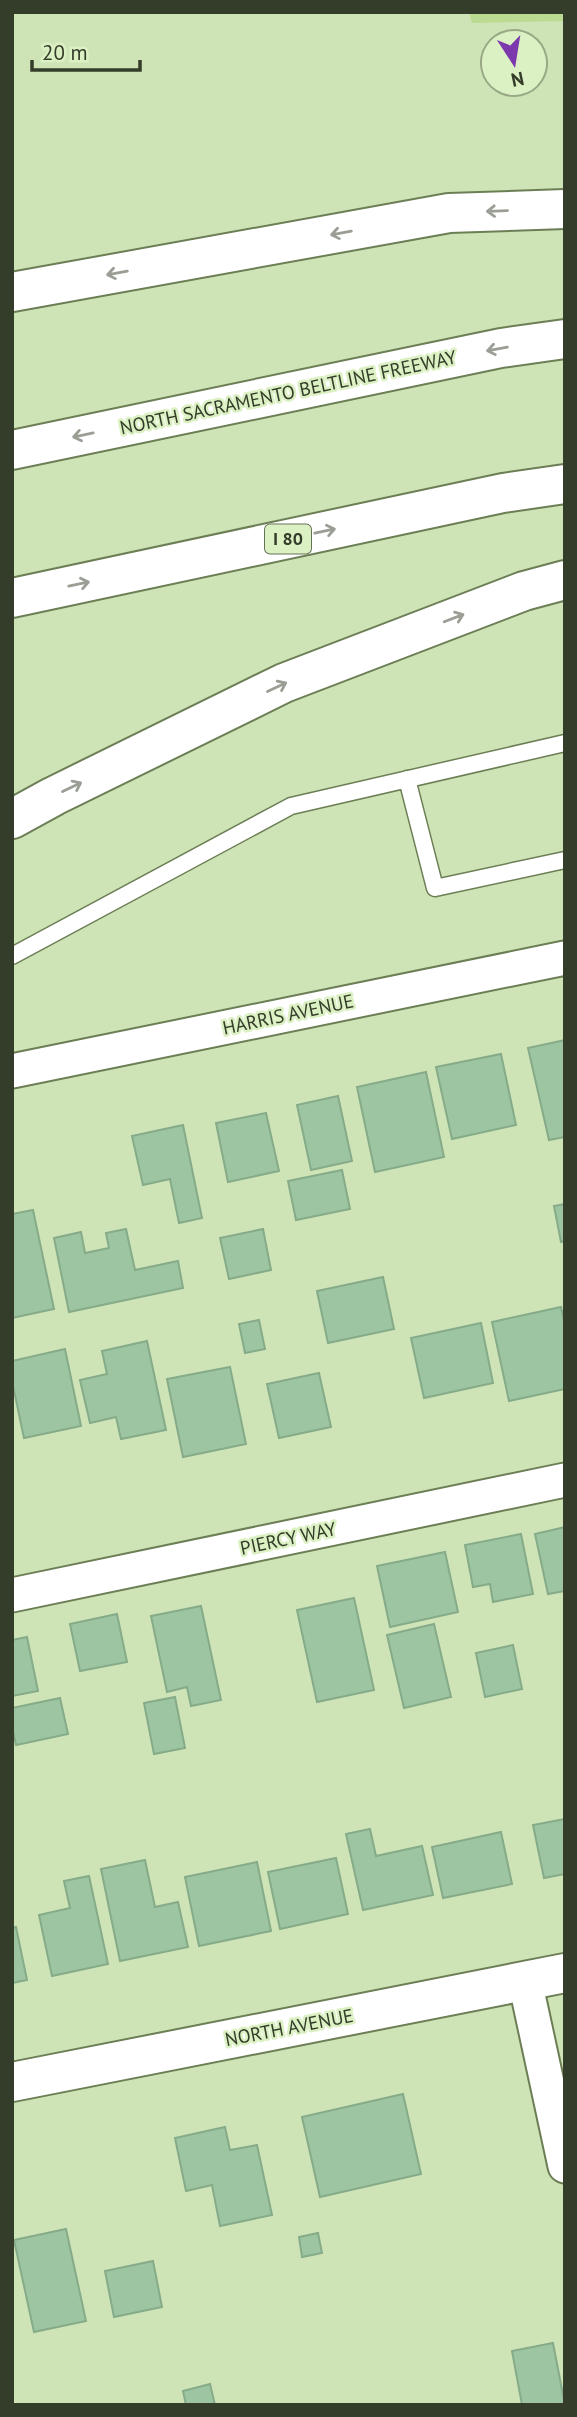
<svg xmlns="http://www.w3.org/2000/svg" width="577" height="2417" font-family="'PT Sans',sans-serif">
	<rect width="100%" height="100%" fill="#cfe4b6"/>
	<path fill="#bbda92" d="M 469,12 L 565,12 L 565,21 L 472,23 Z"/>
	<path fill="#9ec5a2" stroke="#85ab89" stroke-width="2" d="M 565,1040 L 565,1137 L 549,1140 L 528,1048 Z
		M 501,1054 L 516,1125 L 452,1139 L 436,1067 Z
		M 426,1072 L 444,1157 L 375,1172 L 357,1087 Z
		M 338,1096 L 352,1161 L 311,1170 L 297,1105 Z
		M 266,1113 L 279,1171 L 228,1182 L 216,1123 Z
		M 183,1125 L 202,1218 L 179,1223 L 170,1179 L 143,1185 L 132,1136 Z
		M 342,1170 L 350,1209 L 296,1220 L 288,1181 Z
		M 565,1204 L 565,1241 L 561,1242 L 554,1206 Z
		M 33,1210 L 54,1309 L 12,1318 L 12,1214 Z
		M 126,1229 L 135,1270 L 178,1261 L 183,1288 L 69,1312 L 54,1238 L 81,1232 L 85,1253 L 109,1248 L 106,1233 Z
		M 263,1229 L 271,1270 L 229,1279 L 220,1238 Z
		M 383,1277 L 394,1329 L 328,1343 L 317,1291 Z
		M 561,1307 L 565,1325 L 565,1389 L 509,1401 L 492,1322 Z
		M 259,1320 L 265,1349 L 245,1353 L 239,1324 Z
		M 481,1323 L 493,1383 L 424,1398 L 411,1338 Z
		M 147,1341 L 166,1430 L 121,1439 L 116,1417 L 90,1423 L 80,1380 L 107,1374 L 102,1351 Z
		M 65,1349 L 81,1426 L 24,1438 L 12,1381 L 12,1361 Z
		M 230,1367 L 246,1444 L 183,1457 L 167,1379 Z
		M 319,1373 L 331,1427 L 279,1438 L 267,1384 Z
		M 565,1527 L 565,1591 L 548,1594 L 535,1534 Z
		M 521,1534 L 533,1594 L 493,1602 L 490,1584 L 473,1587 L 465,1545 Z
		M 445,1552 L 458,1612 L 390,1627 L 377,1566 Z
		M 354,1598 L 374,1690 L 317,1702 L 297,1610 Z
		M 201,1606 L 221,1700 L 191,1706 L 187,1687 L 167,1692 L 151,1616 Z
		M 117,1614 L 127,1662 L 80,1671 L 70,1624 Z
		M 434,1624 L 451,1697 L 404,1708 L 387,1635 Z
		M 27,1637 L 38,1691 L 12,1696 L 12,1640 Z
		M 513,1645 L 522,1689 L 485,1697 L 476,1653 Z
		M 175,1697 L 185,1748 L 154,1754 L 144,1703 Z
		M 60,1698 L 68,1734 L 16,1745 L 12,1727 L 12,1708 Z
		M 565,1819 L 565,1874 L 544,1878 L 533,1825 Z
		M 370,1829 L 376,1856 L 422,1846 L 433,1895 L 363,1910 L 346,1834 Z
		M 501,1832 L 512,1884 L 443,1898 L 432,1847 Z
		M 336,1858 L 348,1914 L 280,1929 L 268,1872 Z
		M 145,1860 L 155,1907 L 178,1902 L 188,1947 L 120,1961 L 101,1869 Z
		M 257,1862 L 271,1931 L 199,1946 L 185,1877 Z
		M 89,1876 L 108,1964 L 52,1976 L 39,1915 L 70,1908 L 64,1881 Z
		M 16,1927 L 27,1980 L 12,1983 L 12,1928 Z
		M 403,2094 L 421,2174 L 320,2197 L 302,2117 Z
		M 225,2127 L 230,2150 L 257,2145 L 272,2215 L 220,2226 L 212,2185 L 186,2191 L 175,2138 Z
		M 66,2229 L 86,2321 L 34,2332 L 14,2240 Z
		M 318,2233 L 322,2253 L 302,2257 L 299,2237 Z
		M 153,2261 L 162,2307 L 114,2317 L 105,2271 Z
		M 553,2343 L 565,2405 L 522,2405 L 512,2351 Z
		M 210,2384 L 215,2405 L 186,2405 L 183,2391 Z"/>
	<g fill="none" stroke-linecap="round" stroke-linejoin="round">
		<defs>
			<path id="lane" d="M 407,779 L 435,888 L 565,860
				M 12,956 L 291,806 L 565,743"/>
			<path id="street" d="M 12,1071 L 565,958
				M 12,1595 L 565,1480
				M 525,1981 L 565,2166"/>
			<path id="secondary" d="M 12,2082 L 565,1973"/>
			<path id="highway" d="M 12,292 L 449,213 L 565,209
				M 12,450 L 501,348 L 565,339
				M 12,598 L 503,493 L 565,484
				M 12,819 L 54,796 L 284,683 L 524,591 L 565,580"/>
		</defs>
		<use href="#lane" stroke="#6c7e55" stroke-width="19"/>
		<use href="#street" stroke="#6c7e55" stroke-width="37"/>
		<use href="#secondary" stroke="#6c7e55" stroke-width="42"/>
		<use href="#highway" stroke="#6c7e55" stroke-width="42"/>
		<use href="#lane" stroke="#fff" stroke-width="16"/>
		<use href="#street" stroke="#fff" stroke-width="33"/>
		<use href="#secondary" stroke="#fff" stroke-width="38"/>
		<use href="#highway" stroke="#fff" stroke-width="38"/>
	</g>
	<defs><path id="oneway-shaft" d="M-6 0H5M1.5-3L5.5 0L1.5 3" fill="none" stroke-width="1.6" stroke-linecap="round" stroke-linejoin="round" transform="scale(1.75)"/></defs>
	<g stroke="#9a9e94">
		<use href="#oneway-shaft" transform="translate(497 211) rotate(178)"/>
		<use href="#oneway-shaft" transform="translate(341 233) rotate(170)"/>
		<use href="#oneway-shaft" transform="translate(117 273) rotate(170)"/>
		<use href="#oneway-shaft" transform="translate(497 349) rotate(170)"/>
		<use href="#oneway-shaft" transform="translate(83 435) rotate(168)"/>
		<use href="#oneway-shaft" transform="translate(325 531) rotate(-12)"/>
		<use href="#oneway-shaft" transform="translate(79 584) rotate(-12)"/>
		<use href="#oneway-shaft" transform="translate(454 618) rotate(-21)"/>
		<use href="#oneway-shaft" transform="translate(277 687) rotate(-25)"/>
		<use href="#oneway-shaft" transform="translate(72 787) rotate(-26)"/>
	</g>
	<g text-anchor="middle" stroke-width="5" stroke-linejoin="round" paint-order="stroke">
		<rect fill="#dcf1c3" stroke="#667258" stroke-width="2" x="265" y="524.5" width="46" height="29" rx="5"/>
		<g font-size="18" font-weight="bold" fill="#343c2a">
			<text x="288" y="545">I 80</text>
		</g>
		<g font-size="19" fill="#343c2a" stroke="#dcf1c3">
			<text transform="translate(288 392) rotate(-12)" y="7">NORTH SACRAMENTO BELTLINE FREEWAY</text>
			<text transform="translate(288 1014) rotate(-12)" y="7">HARRIS AVENUE</text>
			<text transform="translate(288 1538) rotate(-12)" y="7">PIERCY WAY</text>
			<text transform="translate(289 2027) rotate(-11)" y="7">NORTH AVENUE</text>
		</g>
	</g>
	<rect width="577" height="2417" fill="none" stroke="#343c2a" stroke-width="28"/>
	<g transform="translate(514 63) rotate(168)"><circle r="33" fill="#dcf1c3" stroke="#99a986" stroke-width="2"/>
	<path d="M0-5L12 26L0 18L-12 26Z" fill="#7c39ad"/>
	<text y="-10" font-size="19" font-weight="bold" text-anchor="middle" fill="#343c2a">N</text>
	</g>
	<path d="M32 60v10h108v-10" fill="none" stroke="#343c2a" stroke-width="3.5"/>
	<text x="42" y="60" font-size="21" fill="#343c2a" stroke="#dcf1c3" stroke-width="5" paint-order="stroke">20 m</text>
</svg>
